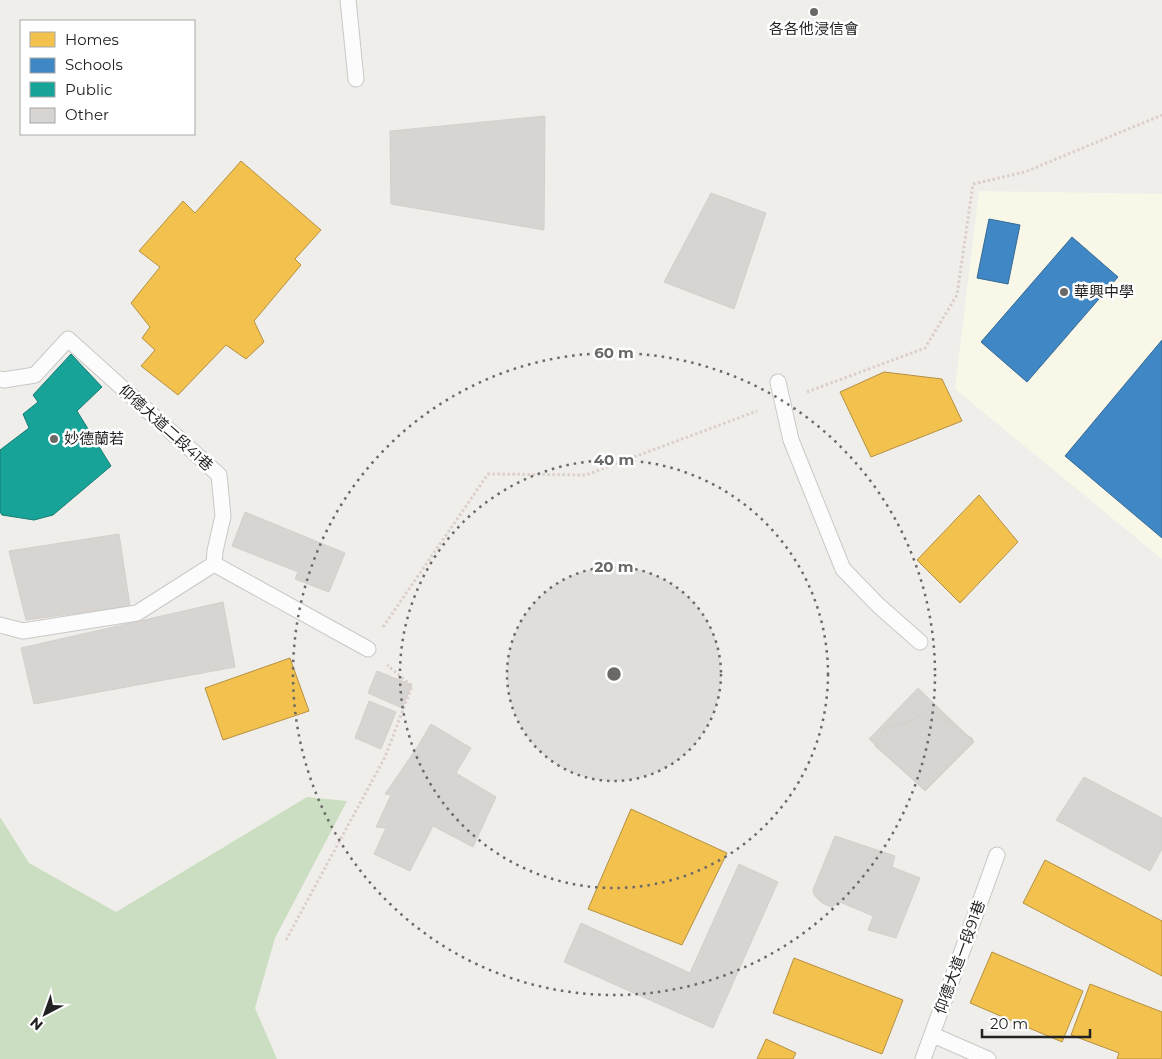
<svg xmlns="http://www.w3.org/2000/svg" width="1162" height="1059" font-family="Montserrat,'Noto Sans TC',sans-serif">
	<rect width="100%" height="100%" fill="#f0eeeb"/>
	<path fill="#f8f7e8" d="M 979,191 L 1162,194 L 1162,559 L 955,389 Z"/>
	<path fill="#cbdec1" d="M 307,797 L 347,801 L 275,938 L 255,1008 L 277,1059 L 0,1059 L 0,817 L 29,863 L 116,912 Z"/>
	<path fill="#f2c14e" stroke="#b49141" d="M 241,161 L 321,230 L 295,259 L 301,265 L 254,321 L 264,342 L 246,359 L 226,345 L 178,395 L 141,366 L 155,350 L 142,338 L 150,327 L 131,303 L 160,267 L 139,251 L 183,201 L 195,213 Z
		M 884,372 L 942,379 L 962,421 L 871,457 L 840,392 Z
		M 979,495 L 1018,542 L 960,603 L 917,560 Z
		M 290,658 L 309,711 L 223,740 L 205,688 Z
		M 631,809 L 727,853 L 682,945 L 588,909 Z
		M 1045,860 L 1162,921 L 1162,976 L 1023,903 Z
		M 992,952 L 1083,991 L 1062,1042 L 970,1003 Z
		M 794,958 L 903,1000 L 882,1054 L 773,1013 Z
		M 1090,984 L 1162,1012 L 1162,1059 L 1117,1059 L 1119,1053 L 1071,1035 Z
		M 766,1039 L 796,1053 L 793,1059 L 757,1059 Z"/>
	<path fill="#3f88c5" stroke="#366994" d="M 989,219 L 1020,225 L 1008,284 L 977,278 Z
		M 1072,237 L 1118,277 L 1027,382 L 981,342 Z
		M 1162,340 L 1162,538 L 1065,456 Z"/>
	<path fill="#17a398" stroke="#1a7c75" d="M 71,354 L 102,387 L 77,411 L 111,466 L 53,515 L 34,520 L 2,515 L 0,512 L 0,450 L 29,428 L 23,414 L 38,402 L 33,395 Z"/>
	<path fill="#d7d4d2" stroke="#d3d0cc" d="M 545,116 L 544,230 L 391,204 L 390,131 Z
		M 711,193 L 766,213 L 734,309 L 664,282 Z
		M 245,512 L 345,553 L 329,592 L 295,579 L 298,572 L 232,546 Z
		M 119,534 L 130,606 L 26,620 L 9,551 Z
		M 223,602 L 235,667 L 34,704 L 21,648 Z
		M 377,671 L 412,685 L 402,708 L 368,693 Z
		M 918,688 L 974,742 L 925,791 L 869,739 Z
		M 369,701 L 396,712 L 381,749 L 355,738 Z
		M 929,709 L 973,739 L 925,790 L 875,746 L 885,728 L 907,723 Z
		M 431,724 L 471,748 L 456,773 L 496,797 L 473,847 L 433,826 L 410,871 L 374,854 L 386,828 L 376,827 L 391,795 L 385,794 L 416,749 Z
		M 1084,777 L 1162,818 L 1162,849 L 1150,871 L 1056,820 Z
		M 835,836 L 895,856 L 892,867 L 920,878 L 896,938 L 868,930 L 873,916 L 840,902 L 831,907 L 822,903 L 814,895 L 813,890 Z
		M 739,864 L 778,882 L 713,1028 L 564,962 L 581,923 L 690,973 Z"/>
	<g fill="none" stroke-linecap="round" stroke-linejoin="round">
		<defs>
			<path id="lane" d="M 348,0 L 356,79
				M 0,379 L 4,380 L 35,375 L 68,339 L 219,475 L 223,516 L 215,551 L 214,564 L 368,649
				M 778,382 L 791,440 L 843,569 L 879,606 L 920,642
				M 0,625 L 23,631 L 137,613 L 214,564
				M 933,1035 L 988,1059
				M 923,1059 L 997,855"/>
		</defs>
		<use href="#lane" stroke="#c9c8c7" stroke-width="17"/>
		<path stroke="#dccecd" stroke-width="3" stroke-dasharray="2.5 2.5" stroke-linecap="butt" d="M 807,392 L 925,348 L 957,295 L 973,184 L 1025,172 L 1162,115
			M 383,627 L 488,474 L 586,475 L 757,411
			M 286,940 L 385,757 L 412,686 L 387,665"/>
		<use href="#lane" stroke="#fdfcfc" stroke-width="15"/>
	</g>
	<circle cx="614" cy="674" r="107" fill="#6a6968" fill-opacity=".12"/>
	<g fill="none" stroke="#6a6968" stroke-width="2.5" stroke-dasharray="2.5 5">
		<circle cx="614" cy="674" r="107"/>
		<circle cx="614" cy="674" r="214"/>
		<circle cx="614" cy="674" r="321"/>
	</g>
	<g fill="#6a6968" stroke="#fff" stroke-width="2">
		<circle cx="814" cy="12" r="5"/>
		<circle cx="1064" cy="292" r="5"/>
		<circle cx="54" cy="439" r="5"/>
	</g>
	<g text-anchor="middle" stroke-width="5" stroke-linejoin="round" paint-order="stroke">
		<g font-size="15" fill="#222" stroke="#fff" text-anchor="start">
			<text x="814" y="34" text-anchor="middle">各各他浸信會</text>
			<text x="1074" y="297">華興中學</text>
			<text x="64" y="444">妙德蘭若</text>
		</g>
		<g font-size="15" fill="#222" stroke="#fff">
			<text transform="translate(166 428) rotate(42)" y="5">仰德大道二段41巷</text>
			<text transform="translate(960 957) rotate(-70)" y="5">仰德大道一段91巷</text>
		</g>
	</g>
	<circle cx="614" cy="674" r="8" fill="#6a6968" stroke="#fff" stroke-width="2.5"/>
	<g font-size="15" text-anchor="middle" font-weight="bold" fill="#6a6968" stroke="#fff" stroke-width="5" stroke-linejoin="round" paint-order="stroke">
		<text x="614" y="358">60 m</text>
		<text x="614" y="465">40 m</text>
		<text x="614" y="572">20 m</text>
	</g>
	<rect x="20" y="20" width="175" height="115" fill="#ffffff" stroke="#a7a7a7"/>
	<rect x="30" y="32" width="25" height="15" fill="#f2c14e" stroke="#a7a7a7"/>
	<text x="65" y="45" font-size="15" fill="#222222">Homes</text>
	<rect x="30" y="58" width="25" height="15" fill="#3f88c5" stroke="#a7a7a7"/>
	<text x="65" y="70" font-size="15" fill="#222222">Schools</text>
	<rect x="30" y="82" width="25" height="15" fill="#17a398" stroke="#a7a7a7"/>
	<text x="65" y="95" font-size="15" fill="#222222">Public</text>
	<rect x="30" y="108" width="25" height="15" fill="#d7d4d2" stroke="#a7a7a7"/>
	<text x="65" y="120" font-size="15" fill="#222222">Other</text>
	<g transform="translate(45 1014) rotate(221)" stroke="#ffffff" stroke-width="4" paint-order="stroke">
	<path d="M0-4L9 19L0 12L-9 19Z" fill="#222222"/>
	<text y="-8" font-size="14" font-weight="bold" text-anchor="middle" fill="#222222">N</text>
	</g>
	<path d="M982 1029v8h108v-8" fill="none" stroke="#222222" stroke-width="2.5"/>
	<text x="990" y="1029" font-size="15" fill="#222222" stroke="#ffffff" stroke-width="4" paint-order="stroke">20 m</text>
</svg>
